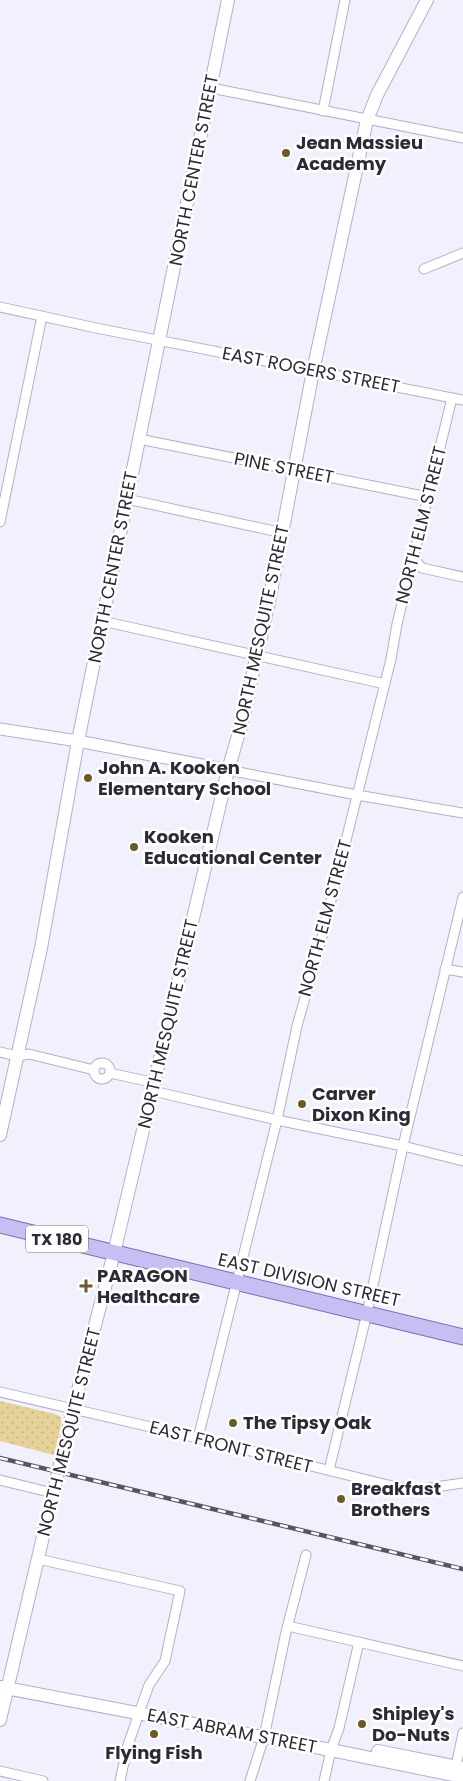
<svg xmlns="http://www.w3.org/2000/svg" width="463" height="1781" font-family="Poppins,sans-serif">
	<defs>
		<pattern id="park-dots" width="8" height="8" patternUnits="userSpaceOnUse" patternTransform="scale(1.25)"><rect width="8" height="8" fill="#e6d298"/><path d="M2 2h.1M6 6h.1" fill="none" stroke="#c5b484" stroke-width="1.8" stroke-linecap="round"/></pattern>
	</defs>
	<rect width="100%" height="100%" fill="#f1f0fd"/>
	<path fill="url(#park-dots)" d="M 0,1401 L 55,1414 L 61,1417 L 61,1425 L 54,1455 L 0,1441 Z"/>
	<g fill="none" stroke-linecap="round" stroke-linejoin="round">
		<defs>
			<path id="minor" d="M 211,88 L 463,138
				M 323,111 L 345,0
				M 424,269 L 463,253
				M 0,307 L 96,328 L 463,400
				M 139,439 L 428,497
				M 127,499 L 283,533
				M 0,522 L 42,316
				M 413,558 L 422,568 L 463,577
				M 102,621 L 385,684
				M 228,770 L 357,795 L 463,813
				M 445,969 L 463,972
				M 0,1052 L 17,1056 L 29,1054 L 94,1070
				M94 1071a8 8 0 1 1 16 0a8 8 0 1 1-16 0Z
				M 110,1073 L 155,1083
				M 153,1091 L 277,1120 L 403,1146 L 463,1161
				M 0,1392 L 198,1438 L 388,1485 L 415,1490 L 463,1483
				M 198,1438 L 277,1120 L 297,1026 L 321,941 L 391,659 L 397,624 L 452,398
				M 329,1470 L 367,1313 L 403,1146 L 463,897
				M 0,1480 L 53,1493
				M 38,1559 L 180,1591 L 165,1661 L 149,1685 L 139,1713 L 127,1748 L 120,1781
				M 288,1626 L 463,1666
				M 0,1771 L 43,1781
				M 460,1771 L 456,1766 L 463,1733
				M 250,1781 L 264,1737 L 286,1632 L 306,1555
				M 324,1781 L 331,1750 L 339,1728 L 359,1642"/>
			<path id="tertiary" d="M 0,729 L 78,741 L 228,770"/>
			<path id="secondary" d="M 0,1135 L 41,948 L 78,741 L 228,0
				M 0,1687 L 331,1750 L 463,1777
				M 0,1720 L 73,1409 L 114,1253 L 228,770 L 243,719 L 257,654 L 269,602 L 313,371 L 367,120 L 377,95 L 427,0
				M 378,1751 L 463,1768"/>
			<path id="primary" d="M 0,1225 L 463,1337"/>
		</defs>
		<use href="#minor" stroke="#b3afce" stroke-width="11"/>
		<use href="#tertiary" stroke="#b3afce" stroke-width="13"/>
		<use href="#secondary" stroke="#b3afce" stroke-width="14"/>
		<use href="#primary" stroke="#7b6ead" stroke-width="17"/>
		<use href="#minor" stroke="#fff" stroke-width="9"/>
		<use href="#tertiary" stroke="#fff" stroke-width="11"/>
		<use href="#secondary" stroke="#fff" stroke-width="12"/>
		<use href="#primary" stroke="#c9bef4" stroke-width="15"/>
		<defs>
			<path id="rail" d="M 0,1458 L 463,1569"/>
		</defs>
		<use href="#rail" stroke="#565562" stroke-width="4.5"/>
		<use href="#rail" stroke="#fff" stroke-width="2.5" stroke-dasharray="8" stroke-linecap="butt"/>
	</g>
	<g fill="#6c5b29" stroke="#fff" stroke-width="2">
		<circle cx="286" cy="153" r="5"/>
		<circle cx="88" cy="778" r="5"/>
		<circle cx="134" cy="847" r="5"/>
		<circle cx="302" cy="1104" r="5"/>
		<path d="M83.5 1278.5h5v5h5v5h-5v5h-5v-5h-5v-5h5z"/>
		<circle cx="233" cy="1423" r="5"/>
		<circle cx="341" cy="1499" r="5"/>
		<circle cx="362" cy="1724" r="5"/>
		<circle cx="154" cy="1734" r="5"/>
	</g>
	<g text-anchor="middle" stroke-width="5" stroke-linejoin="round" paint-order="stroke">
		<rect fill="#fff" stroke="#6b6a73" stroke-width="1" x="26" y="1225.5" width="62" height="27" rx="4"/>
		<g font-size="16" font-weight="bold" fill="#2c2a37">
			<text x="57" y="1245">TX 180</text>
		</g>
		<g font-size="18" font-weight="bold" fill="#2c2a37" stroke="#fff" text-anchor="start">
			<text x="296" y="149">Jean Massieu<tspan x="296" dy="21">Academy</tspan></text>
			<text x="98" y="774">John A. Kooken<tspan x="98" dy="21">Elementary School</tspan></text>
			<text x="144" y="843">Kooken<tspan x="144" dy="21">Educational Center</tspan></text>
			<text x="312" y="1100">Carver<tspan x="312" dy="21">Dixon King</tspan></text>
			<text x="97" y="1282">PARAGON<tspan x="97" dy="21">Healthcare</tspan></text>
			<text x="243" y="1429">The Tipsy Oak</text>
			<text x="351" y="1495">Breakfast<tspan x="351" dy="21">Brothers</tspan></text>
			<text x="372" y="1720">Shipley's<tspan x="372" dy="21">Do-Nuts</tspan></text>
			<text x="154" y="1759" text-anchor="middle">Flying Fish</text>
		</g>
		<g font-size="18" fill="#2c2a37" stroke="#fff">
			<text transform="translate(194 170) rotate(-79)" y="6">NORTH CENTER STREET</text>
			<text transform="translate(311 370) rotate(11)" y="6">EAST ROGERS STREET</text>
			<text transform="translate(284 468) rotate(11)" y="6">PINE STREET</text>
			<text transform="translate(421 525) rotate(-76)" y="6">NORTH ELM STREET</text>
			<text transform="translate(113 567) rotate(-79)" y="6">NORTH CENTER STREET</text>
			<text transform="translate(261 630) rotate(-78)" y="6">NORTH MESQUITE STREET</text>
			<text transform="translate(325 918) rotate(-75)" y="6">NORTH ELM STREET</text>
			<text transform="translate(168 1024) rotate(-77)" y="6">NORTH MESQUITE STREET</text>
			<text transform="translate(309 1280) rotate(13)" y="6">EAST DIVISION STREET</text>
			<text transform="translate(69 1432) rotate(-76)" y="6">NORTH MESQUITE STREET</text>
			<text transform="translate(231 1447) rotate(14)" y="6">EAST FRONT STREET</text>
			<text transform="translate(232 1731) rotate(11)" y="6">EAST ABRAM STREET</text>
		</g>
	</g>
</svg>
